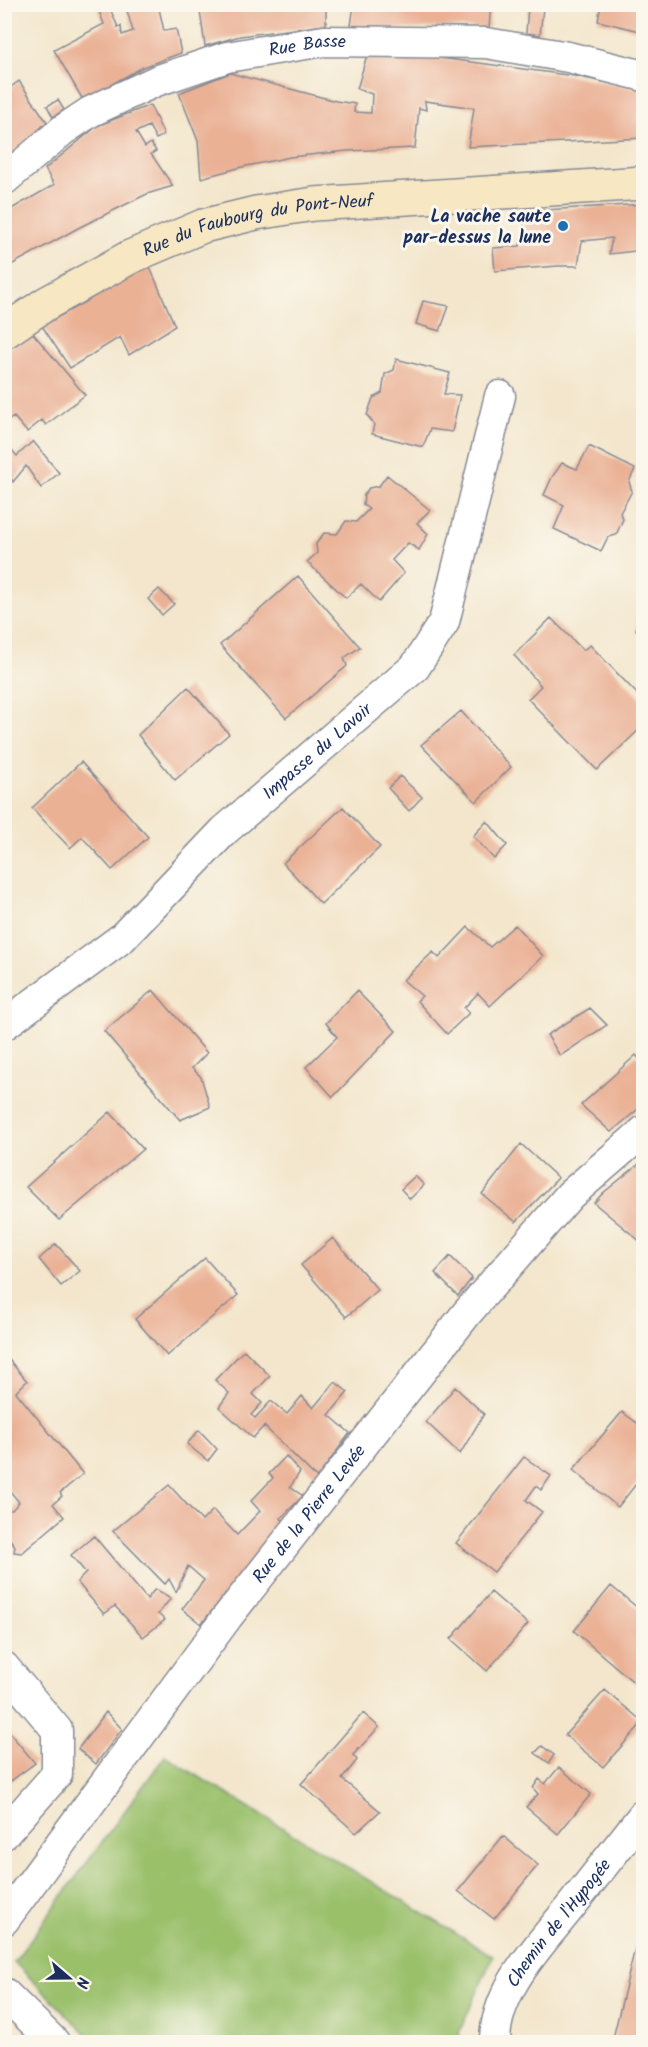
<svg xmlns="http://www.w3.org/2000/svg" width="648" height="2047" font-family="Kalam,sans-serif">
	<rect width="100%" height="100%" fill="#fbf7ec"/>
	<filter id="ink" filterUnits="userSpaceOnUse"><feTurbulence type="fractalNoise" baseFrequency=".0167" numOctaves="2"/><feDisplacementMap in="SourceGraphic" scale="12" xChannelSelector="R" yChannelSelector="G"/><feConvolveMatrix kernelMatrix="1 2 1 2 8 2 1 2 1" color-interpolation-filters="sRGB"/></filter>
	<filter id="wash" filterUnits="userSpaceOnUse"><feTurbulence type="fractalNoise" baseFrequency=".008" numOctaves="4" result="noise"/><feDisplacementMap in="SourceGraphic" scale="24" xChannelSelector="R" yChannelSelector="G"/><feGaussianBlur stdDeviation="1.35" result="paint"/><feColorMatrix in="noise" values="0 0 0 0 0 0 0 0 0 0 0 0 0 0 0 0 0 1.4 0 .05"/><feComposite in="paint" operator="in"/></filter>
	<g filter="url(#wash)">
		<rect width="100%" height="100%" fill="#f3e6cc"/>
		<path fill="#9ac06b" stroke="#5a7864" stroke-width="1.5" d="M 165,1756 L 493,1956 L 459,2033 L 461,2042 L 94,2042 L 14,1962 Z"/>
		<g id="blocks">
			<path fill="#eab195" d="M 96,4 L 108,4 L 118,27 L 121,26 L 122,35 L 133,31 L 125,4 L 158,4 L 164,31 L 176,29 L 181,53 L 143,67 L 83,100 L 54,50 L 104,24 Z
				M 199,4 L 326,4 L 326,25 L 240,36 L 205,46 Z
				M 354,4 L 491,4 L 489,28 L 452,27 L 402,29 L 351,26 Z
				M 601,4 L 644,4 L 644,32 L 598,21 Z
				M 528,6 L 543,8 L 540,35 L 526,33 Z
				M 367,55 L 423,56 L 479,63 L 574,76 L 644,90 L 644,138 L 468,147 L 474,108 L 425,101 L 426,110 L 419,108 L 415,148 L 347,151 L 290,157 L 242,167 L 201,178 L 198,141 L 179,93 L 230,73 L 336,101 L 355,104 L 354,112 L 371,113 L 372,94 L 357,89 Z
				M 19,81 L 47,122 L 4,162 L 4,92 Z
				M 58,100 L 64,110 L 53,117 L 47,106 Z
				M 150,105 L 164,135 L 156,139 L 149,126 L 136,132 L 145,147 L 151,143 L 156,151 L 151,154 L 173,186 L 147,194 L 78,228 L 4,269 L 4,213 L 54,185 L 45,169 L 97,126 Z
				M 644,204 L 644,250 L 609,254 L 612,238 L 582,241 L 578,266 L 558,266 L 495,271 L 493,248 L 520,246 L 527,211 Z
				M 149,265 L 175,326 L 129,355 L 120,337 L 70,368 L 42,326 Z
				M 423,301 L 449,306 L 440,331 L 416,324 Z
				M 31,331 L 85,395 L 46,425 L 42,420 L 27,432 L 14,417 L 4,423 L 4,353 Z
				M 396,359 L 450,373 L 444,394 L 460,395 L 452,432 L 430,429 L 423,447 L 372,434 L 374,424 L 367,415 L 373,398 L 382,393 L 385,374 L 394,370 Z
				M 4,441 L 17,456 L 33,441 L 59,473 L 41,488 L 26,466 L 13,482 L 4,467 Z
				M 589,446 L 635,469 L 629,482 L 632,491 L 620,513 L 623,519 L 616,535 L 608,537 L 601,551 L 554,529 L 564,505 L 544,495 L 552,477 L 562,463 L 577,469 Z
				M 387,475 L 430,510 L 417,523 L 428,534 L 419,550 L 408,543 L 392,560 L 404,573 L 379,602 L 361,584 L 346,598 L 307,562 L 317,553 L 316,544 L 324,533 L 337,534 L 346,521 L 356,522 L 369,509 L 363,505 L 364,495 L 369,488 L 379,486 Z
				M 298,576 L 360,647 L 344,658 L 347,666 L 286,718 L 220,645 Z
				M 159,589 L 174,604 L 162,615 L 148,599 Z
				M 641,608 L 644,609 L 644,632 L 636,630 Z
				M 551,618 L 583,650 L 590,645 L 644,701 L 644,725 L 597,770 L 528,699 L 541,686 L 514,655 Z
				M 188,687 L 229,734 L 175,780 L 138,735 Z
				M 461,711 L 511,767 L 476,802 L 421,745 Z
				M 81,762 L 148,837 L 112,870 L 82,837 L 70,848 L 32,808 Z
				M 400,776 L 422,797 L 409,811 L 388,788 Z
				M 343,807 L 380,847 L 321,904 L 283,863 Z
				M 487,821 L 507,845 L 494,859 L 473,836 Z
				M 515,925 L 543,956 L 490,1006 L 478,993 L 464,1008 L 469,1013 L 447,1034 L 417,1001 L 422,996 L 403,980 L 433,952 L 439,958 L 468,927 L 490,947 Z
				M 153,990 L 207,1053 L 192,1068 L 201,1077 L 210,1107 L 180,1120 L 104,1031 Z
				M 357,991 L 396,1031 L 333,1097 L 306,1067 L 337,1037 L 326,1023 Z
				M 590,1008 L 607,1025 L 560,1056 L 547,1035 Z
				M 636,1055 L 640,1060 L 644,1056 L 644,1104 L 611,1132 L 581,1105 Z
				M 110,1112 L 143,1149 L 59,1220 L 26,1187 Z
				M 521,1144 L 558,1178 L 516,1222 L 482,1194 Z
				M 644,1160 L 644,1240 L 641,1242 L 594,1203 L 603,1193 Z
				M 415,1176 L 424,1185 L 410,1199 L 401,1189 Z
				M 333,1238 L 378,1290 L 346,1317 L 301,1265 Z
				M 56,1244 L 80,1271 L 61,1286 L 39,1259 Z
				M 450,1256 L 472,1278 L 458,1296 L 435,1273 Z
				M 205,1258 L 238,1295 L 167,1356 L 135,1319 Z
				M 244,1350 L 270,1376 L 253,1394 L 262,1403 L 251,1415 L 255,1418 L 271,1401 L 287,1414 L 302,1396 L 313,1408 L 335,1382 L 348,1392 L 329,1415 L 350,1433 L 317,1478 L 264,1426 L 253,1438 L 219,1407 L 229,1393 L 215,1380 Z
				M 4,1354 L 27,1381 L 16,1392 L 83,1474 L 60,1493 L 62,1496 L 53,1504 L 64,1517 L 22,1553 L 14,1552 L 15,1546 L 7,1536 L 4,1537 L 4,1510 L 12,1510 L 19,1502 L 4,1484 Z
				M 455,1387 L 484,1414 L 460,1454 L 426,1422 Z
				M 622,1412 L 644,1428 L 644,1474 L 618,1507 L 573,1470 Z
				M 199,1430 L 217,1449 L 208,1461 L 187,1444 Z
				M 286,1456 L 300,1472 L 290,1487 L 303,1496 L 281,1518 L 284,1522 L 201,1624 L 182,1609 L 204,1580 L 188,1566 L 176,1592 L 169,1579 L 165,1584 L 113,1531 L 169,1485 L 202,1521 L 213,1510 L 237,1535 L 260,1511 L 251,1501 L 273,1478 L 269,1474 Z
				M 524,1457 L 551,1476 L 541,1490 L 536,1486 L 526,1500 L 542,1512 L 494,1572 L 456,1543 Z
				M 94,1536 L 147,1599 L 155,1589 L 171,1598 L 158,1614 L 165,1620 L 143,1637 L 115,1606 L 104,1614 L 77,1582 L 86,1573 L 71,1555 Z
				M 611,1586 L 644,1613 L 644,1691 L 574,1631 Z
				M 491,1592 L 528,1624 L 487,1671 L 451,1639 Z
				M 605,1690 L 643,1722 L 603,1767 L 565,1735 Z
				M 106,1712 L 122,1729 L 96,1764 L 78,1749 Z
				M 363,1713 L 379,1727 L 353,1755 L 357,1760 L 342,1779 L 380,1811 L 356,1833 L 301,1784 Z
				M 4,1726 L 35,1763 L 4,1786 Z
				M 542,1746 L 554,1755 L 549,1763 L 535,1753 Z
				M 559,1767 L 591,1794 L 558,1834 L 526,1807 L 538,1794 L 533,1788 L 539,1779 L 545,1784 Z
				M 503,1836 L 538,1865 L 494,1919 L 458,1891 Z
				M 643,1916 L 644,2042 L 612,2042 Z"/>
		</g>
	</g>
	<g filter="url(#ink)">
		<use href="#blocks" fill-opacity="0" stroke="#878a95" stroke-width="1.5"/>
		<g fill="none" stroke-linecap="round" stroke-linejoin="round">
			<defs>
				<g id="street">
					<path id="s1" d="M 4,180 L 63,130 L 90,112 L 156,81 L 227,57 L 324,41 L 486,43 L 568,57 L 644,76"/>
					<path id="s2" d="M 4,1025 L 122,938 L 224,831 L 415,667 L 444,622 L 500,396"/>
					<path d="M 4,1667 L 57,1730 L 57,1774 L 4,1834"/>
					<path id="s3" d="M 4,1920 L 228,1616 L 467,1313 L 570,1195 L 644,1131"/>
					<path d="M 4,1993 L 54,2042"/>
					<path id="s4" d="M 495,2042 C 495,1989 541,1944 572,1905 C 596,1875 620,1844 644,1814"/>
				</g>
				<g id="secondary">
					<path id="s5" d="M 4,332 L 47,303 L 130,257 L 203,226 L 256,213 L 314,204 L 644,183"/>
				</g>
			</defs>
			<use href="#street" stroke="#878a95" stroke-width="33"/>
			<use href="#secondary" stroke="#878a95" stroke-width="36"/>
			<use href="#street" stroke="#fff" stroke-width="30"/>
			<use href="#secondary" stroke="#f7e8c3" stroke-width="33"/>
		</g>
	</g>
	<circle fill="#1f6fb2" stroke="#fbf7ec" stroke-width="2" cx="563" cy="226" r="6"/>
	<g text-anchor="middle" stroke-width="6" stroke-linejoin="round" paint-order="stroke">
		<g font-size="18" fill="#1b2f5e" stroke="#fbf7ec">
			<text dy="6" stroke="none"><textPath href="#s1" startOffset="339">Rue Basse</textPath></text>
			<text dy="6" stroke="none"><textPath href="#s5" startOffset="280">Rue du Faubourg du Pont-Neuf</textPath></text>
			<text dy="6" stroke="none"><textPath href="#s2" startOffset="417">Impasse du Lavoir</textPath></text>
			<text dy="6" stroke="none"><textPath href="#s3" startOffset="508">Rue de la Pierre Levée</textPath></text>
			<text dy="6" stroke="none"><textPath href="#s4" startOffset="138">Chemin de l'Hypogée</textPath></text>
		</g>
		<g font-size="18" font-weight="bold" fill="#1b2f5e" stroke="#fbf7ec" text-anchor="end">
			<text x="551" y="222">La vache saute<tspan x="551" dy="21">par-dessus la lune</tspan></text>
		</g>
	</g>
	<rect width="648" height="2047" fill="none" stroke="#fbf7ec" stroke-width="24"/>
	<g transform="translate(69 1978) rotate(110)" stroke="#fbf7ec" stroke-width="4.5" paint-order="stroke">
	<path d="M0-4.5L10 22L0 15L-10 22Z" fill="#1b2f5e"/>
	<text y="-9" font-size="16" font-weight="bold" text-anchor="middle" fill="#1b2f5e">N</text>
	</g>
</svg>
